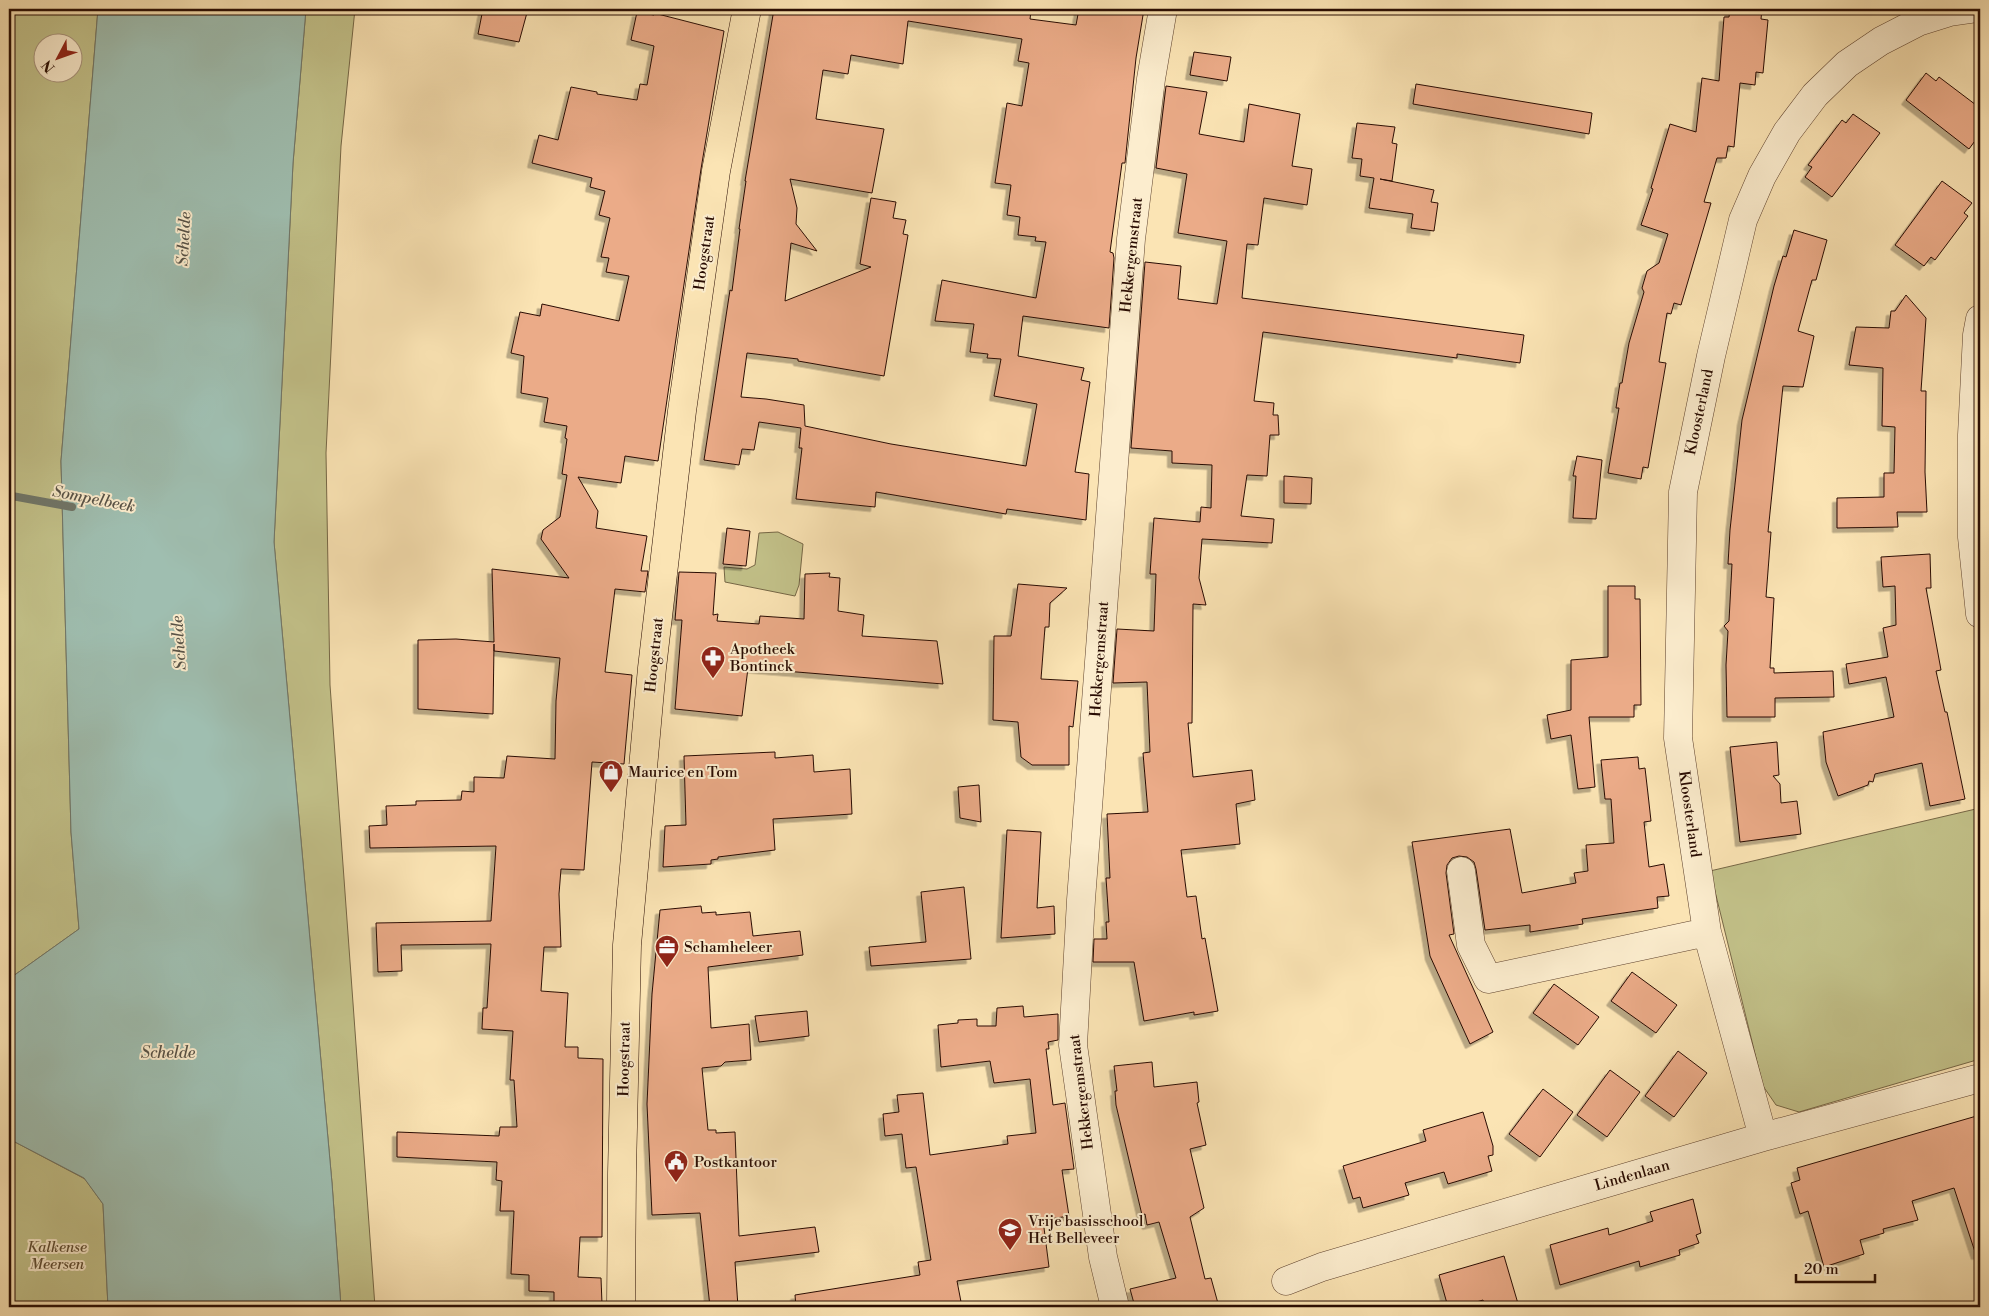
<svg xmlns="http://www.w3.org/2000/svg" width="1989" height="1316" font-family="'Libre Bodoni',serif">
	<defs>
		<filter id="shadow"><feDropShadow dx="-4.5" dy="4.5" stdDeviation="0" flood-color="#0004"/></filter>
	</defs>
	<rect width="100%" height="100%" fill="#fbe4b4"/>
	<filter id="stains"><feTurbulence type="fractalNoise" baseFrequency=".004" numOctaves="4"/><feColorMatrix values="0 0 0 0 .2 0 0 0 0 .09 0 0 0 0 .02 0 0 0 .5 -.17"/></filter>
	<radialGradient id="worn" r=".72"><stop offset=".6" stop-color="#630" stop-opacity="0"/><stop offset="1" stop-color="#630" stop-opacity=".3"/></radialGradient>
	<path fill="#c3c28a" stroke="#766746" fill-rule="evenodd" d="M 9,9 L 98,9 L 61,461 L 71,832 L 79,929 L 9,979 ZM 42,42 L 72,42 L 72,72 L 42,72 Z
		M 306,9 L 355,9 L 341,146 L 326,453 L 330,685 L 375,1307 L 341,1307 L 332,1183 L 274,542 L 293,163 Z
		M 778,532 L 803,544 L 799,585 L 795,596 L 725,582 L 724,567 L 747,569 L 755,565 L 759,533 Z
		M 1980,808 L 1980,1059 L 1799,1112 L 1776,1105 L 1763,1086 L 1710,871 Z
		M 9,1136 L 15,1142 L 85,1179 L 103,1204 L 108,1307 L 9,1307 Z"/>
	<path fill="#9fbeb0" stroke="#70776a" d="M 98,9 L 306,9 L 293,163 L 274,542 L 332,1183 L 341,1307 L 108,1307 L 103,1204 L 84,1178 L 15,1142 L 9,1136 L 9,979 L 79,929 L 71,832 L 61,461 Z"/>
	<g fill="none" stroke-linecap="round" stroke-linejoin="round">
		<path stroke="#70776a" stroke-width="8" d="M 12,496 L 72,507"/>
	</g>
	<path fill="#ebab88" stroke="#290c02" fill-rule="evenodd" filter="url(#shadow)" d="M 483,9 L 528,9 L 519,42 L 478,34 Z
		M 774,9 L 1008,9 L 1031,11 L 1030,19 L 1076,25 L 1079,9 L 1144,9 L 1136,58 L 1125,163 L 1122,163 L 1110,252 L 1113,253 L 1114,258 L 1109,328 L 1023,316 L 1018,356 L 1084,368 L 1081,380 L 1090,382 L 1075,472 L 1089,474 L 1086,520 L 1007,509 L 1006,514 L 876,492 L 875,507 L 796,499 L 802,448 L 799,448 L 801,428 L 759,422 L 754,450 L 742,449 L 739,465 L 704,460 L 730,290 L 732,291 L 740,229 L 739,229 L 746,181 L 745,181 ZM 908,21 L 1022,39 L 1018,61 L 1029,63 L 1022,106 L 1007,103 L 995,183 L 1011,185 L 1007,215 L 1020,217 L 1018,235 L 1036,237 L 1035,241 L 1046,242 L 1036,298 L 942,280 L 935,321 L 974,324 L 970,352 L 988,354 L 987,358 L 1001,359 L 994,396 L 1037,404 L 1026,466 L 891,444 L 805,426 L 804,405 L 766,399 L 741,397 L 747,353 L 798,359 L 798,361 L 884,376 L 908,235 L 903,234 L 906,220 L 893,218 L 896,202 L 871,198 L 860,264 L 871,267 L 785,301 L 791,243 L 817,251 L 796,224 L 797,208 L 790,179 L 872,193 L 884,129 L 816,119 L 823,70 L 848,74 L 851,55 L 903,64 Z
		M 1730,9 L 1762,9 L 1761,19 L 1768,20 L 1763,73 L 1756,72 L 1755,85 L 1740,83 L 1734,147 L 1728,146 L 1726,158 L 1717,158 L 1704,202 L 1711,203 L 1681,305 L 1674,303 L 1671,314 L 1667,313 L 1659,362 L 1666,363 L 1648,468 L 1643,467 L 1641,479 L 1608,473 L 1619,408 L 1616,408 L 1620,383 L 1622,383 L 1629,343 L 1644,292 L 1642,288 L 1647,271 L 1659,263 L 1668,234 L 1641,225 L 1653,189 L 1651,188 L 1670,124 L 1696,132 L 1702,78 L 1719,81 L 1724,17 L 1729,17 Z
		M 637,12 L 654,15 L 654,13 L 724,31 L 701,169 L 658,461 L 625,456 L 621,483 L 578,477 L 598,511 L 596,528 L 647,536 L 641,571 L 648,571 L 645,592 L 615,589 L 605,672 L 632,675 L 624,764 L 592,762 L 584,870 L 561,869 L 559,894 L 561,947 L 544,947 L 541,991 L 568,993 L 565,1047 L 578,1047 L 578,1058 L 603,1059 L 602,1237 L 580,1237 L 578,1277 L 601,1278 L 602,1304 L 554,1302 L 554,1292 L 529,1291 L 529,1275 L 511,1274 L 514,1211 L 500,1211 L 502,1181 L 496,1180 L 497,1162 L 397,1157 L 397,1132 L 499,1136 L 500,1127 L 517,1127 L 514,1080 L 510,1080 L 513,1031 L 482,1029 L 483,1008 L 487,1008 L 491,944 L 401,945 L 402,971 L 378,972 L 376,923 L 491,921 L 496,846 L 370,848 L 369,826 L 387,825 L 386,806 L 416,805 L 416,801 L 461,800 L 462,791 L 474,792 L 474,777 L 504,778 L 507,756 L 555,759 L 556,701 L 560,658 L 494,651 L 494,644 L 493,714 L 418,709 L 418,640 L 456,639 L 494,642 L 492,569 L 569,578 L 541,539 L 543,530 L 560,517 L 567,475 L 562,474 L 567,439 L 565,438 L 567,426 L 544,422 L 548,398 L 521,393 L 524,356 L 511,353 L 520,312 L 540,316 L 542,304 L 619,321 L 629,276 L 606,272 L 609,258 L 601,257 L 610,218 L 599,215 L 605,191 L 590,187 L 592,178 L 532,163 L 539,135 L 558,140 L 571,87 L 597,92 L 597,94 L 637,100 L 640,84 L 647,85 L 654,46 L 631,40 Z
		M 1194,52 L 1231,57 L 1227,81 L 1190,75 Z
		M 1926,73 L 1936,81 L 1939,77 L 1980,108 L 1980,134 L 1969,149 L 1906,100 Z
		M 1416,84 L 1592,113 L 1589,134 L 1413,104 Z
		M 1166,86 L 1207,92 L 1199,134 L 1244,142 L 1249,104 L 1300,114 L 1292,166 L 1312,169 L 1307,205 L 1264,198 L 1258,245 L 1247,244 L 1242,298 L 1524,335 L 1520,363 L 1457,354 L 1457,358 L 1263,332 L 1254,401 L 1274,403 L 1273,415 L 1278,415 L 1279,435 L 1270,435 L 1267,476 L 1247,475 L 1241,516 L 1274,519 L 1272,543 L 1202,539 L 1199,578 L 1206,605 L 1193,604 L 1192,723 L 1188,723 L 1193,777 L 1252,770 L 1255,800 L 1236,804 L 1240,844 L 1181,850 L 1187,897 L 1196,896 L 1202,939 L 1205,938 L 1218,1011 L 1194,1015 L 1194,1012 L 1144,1021 L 1134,962 L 1093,962 L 1094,939 L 1107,939 L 1106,922 L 1109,922 L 1106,878 L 1110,878 L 1107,814 L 1148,812 L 1143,753 L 1150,752 L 1147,682 L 1113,683 L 1117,629 L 1154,631 L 1156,574 L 1150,574 L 1154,518 L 1200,522 L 1201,507 L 1211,508 L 1212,465 L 1172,463 L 1172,451 L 1131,448 L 1145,262 L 1181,266 L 1178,299 L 1217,304 L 1227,241 L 1178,233 L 1187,174 L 1156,168 Z
		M 1853,114 L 1880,133 L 1832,197 L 1805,177 L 1812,167 L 1808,165 L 1842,120 L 1846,123 Z
		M 1357,123 L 1395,127 L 1392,143 L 1397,144 L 1392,181 L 1380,179 L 1434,190 L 1431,202 L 1438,203 L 1434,231 L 1411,228 L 1413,214 L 1369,208 L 1374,178 L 1360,176 L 1362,159 L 1352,158 Z
		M 1942,181 L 1972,203 L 1964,213 L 1968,216 L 1935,260 L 1931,257 L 1924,266 L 1895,245 Z
		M 1794,230 L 1827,240 L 1816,280 L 1812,280 L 1798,331 L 1814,336 L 1803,387 L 1783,386 L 1768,532 L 1771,532 L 1766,597 L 1774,598 L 1770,668 L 1774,668 L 1774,673 L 1833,671 L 1834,697 L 1775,698 L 1775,717 L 1727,717 L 1726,665 L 1728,631 L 1724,626 L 1729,621 L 1732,564 L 1728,564 L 1730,530 L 1742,420 L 1774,286 L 1783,256 L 1786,257 Z
		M 1906,295 L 1926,318 L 1921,391 L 1926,391 L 1925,472 L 1927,512 L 1897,512 L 1898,527 L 1837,528 L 1837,498 L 1884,497 L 1884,473 L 1894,473 L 1895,427 L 1882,426 L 1883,368 L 1849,365 L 1856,327 L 1889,328 L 1891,311 L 1895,311 Z
		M 1577,456 L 1602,460 L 1596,519 L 1573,518 L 1576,476 L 1573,476 Z
		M 1284,476 L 1312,478 L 1311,504 L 1284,503 Z
		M 727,528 L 750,531 L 746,566 L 723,564 Z
		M 1930,554 L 1931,588 L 1926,588 L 1941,670 L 1936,671 L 1945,712 L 1947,712 L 1965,799 L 1930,806 L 1922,763 L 1875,774 L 1873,782 L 1869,781 L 1868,785 L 1838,796 L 1826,762 L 1823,732 L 1894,717 L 1886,677 L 1849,684 L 1846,664 L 1888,657 L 1883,628 L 1896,625 L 1895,586 L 1883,587 L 1881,557 Z
		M 679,572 L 716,573 L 713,615 L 718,614 L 717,621 L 759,624 L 760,616 L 804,619 L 805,574 L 830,573 L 829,577 L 840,578 L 838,611 L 864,615 L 862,636 L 937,641 L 943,684 L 748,668 L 742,716 L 675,709 L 682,620 L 675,620 Z
		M 1018,584 L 1067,588 L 1050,603 L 1049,627 L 1045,627 L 1041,679 L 1078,681 L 1073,727 L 1069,726 L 1069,765 L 1032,765 L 1021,757 L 1018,722 L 993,720 L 994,636 L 1011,636 Z
		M 1608,586 L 1635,586 L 1635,599 L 1640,599 L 1641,705 L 1634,705 L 1634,717 L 1589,717 L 1595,787 L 1578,789 L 1571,735 L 1551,739 L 1547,715 L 1571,710 L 1571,660 L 1608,657 Z
		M 1777,742 L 1779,775 L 1773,776 L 1780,784 L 1781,803 L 1797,801 L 1801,834 L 1740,842 L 1730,747 Z
		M 775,752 L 775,758 L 813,755 L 814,772 L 850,769 L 852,814 L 773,819 L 775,850 L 718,857 L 718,859 L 711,860 L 711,864 L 663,867 L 665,826 L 686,825 L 684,756 Z
		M 1638,757 L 1639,769 L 1645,768 L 1648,794 L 1651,821 L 1644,822 L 1649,867 L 1664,864 L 1669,896 L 1657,897 L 1658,908 L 1582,919 L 1583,924 L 1530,932 L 1530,925 L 1485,930 L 1476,869 L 1474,862 L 1467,857 L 1459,856 L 1452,858 L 1447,865 L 1446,873 L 1454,934 L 1449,935 L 1493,1032 L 1470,1044 L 1430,956 L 1412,842 L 1510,829 L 1522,893 L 1576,883 L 1574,873 L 1588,871 L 1586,845 L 1614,843 L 1611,799 L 1605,799 L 1601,760 Z
		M 979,785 L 981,822 L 960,818 L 958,787 Z
		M 1007,830 L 1041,832 L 1037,908 L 1054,906 L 1055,934 L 1001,938 Z
		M 964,887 L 971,959 L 871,966 L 869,947 L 926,942 L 921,892 Z
		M 701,906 L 702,913 L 716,912 L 716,915 L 750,912 L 753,936 L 800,931 L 803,955 L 708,967 L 711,1028 L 749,1024 L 751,1060 L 725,1062 L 721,1066 L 702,1068 L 708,1130 L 716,1130 L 716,1133 L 735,1132 L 739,1236 L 815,1227 L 819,1252 L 735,1262 L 738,1307 L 710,1307 L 700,1213 L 652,1215 L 647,1104 L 652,994 L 660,910 Z
		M 1632,972 L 1677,1005 L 1656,1033 L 1611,1001 Z
		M 1554,984 L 1599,1017 L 1578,1045 L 1533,1013 Z
		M 1023,1006 L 1024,1017 L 1058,1014 L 1058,1040 L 1048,1042 L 1049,1049 L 1046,1049 L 1053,1105 L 1065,1103 L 1074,1169 L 1062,1170 L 1069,1216 L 1043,1220 L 1049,1267 L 957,1281 L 962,1307 L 796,1307 L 795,1295 L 920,1275 L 918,1262 L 931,1260 L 916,1167 L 906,1168 L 902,1134 L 885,1136 L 883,1114 L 899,1112 L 897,1095 L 923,1093 L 930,1155 L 1008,1144 L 1007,1136 L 1036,1133 L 1030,1079 L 994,1083 L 990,1061 L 941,1067 L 938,1025 L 958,1023 L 958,1020 L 977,1019 L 977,1026 L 996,1026 L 997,1008 Z
		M 807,1011 L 809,1036 L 759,1042 L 755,1016 Z
		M 1678,1051 L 1707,1073 L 1674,1117 L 1645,1096 Z
		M 1152,1062 L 1154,1087 L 1197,1082 L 1199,1102 L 1197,1103 L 1206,1145 L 1190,1149 L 1204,1208 L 1190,1217 L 1205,1279 L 1211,1278 L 1219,1307 L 1135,1307 L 1130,1289 L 1176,1278 L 1159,1222 L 1147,1225 L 1145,1214 L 1142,1215 L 1116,1105 L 1115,1091 L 1117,1091 L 1114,1066 Z
		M 1610,1070 L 1640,1092 L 1607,1137 L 1577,1115 Z
		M 1543,1089 L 1573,1112 L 1540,1157 L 1509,1134 Z
		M 1483,1112 L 1493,1146 L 1493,1155 L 1488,1156 L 1492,1171 L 1448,1184 L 1444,1172 L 1405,1183 L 1409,1195 L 1363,1208 L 1360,1197 L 1353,1199 L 1343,1166 L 1426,1141 L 1423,1130 Z
		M 1980,1115 L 1980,1254 L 1976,1255 L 1954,1188 L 1912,1201 L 1918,1220 L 1883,1229 L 1884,1233 L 1860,1240 L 1864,1254 L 1824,1267 L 1808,1211 L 1800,1214 L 1791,1183 L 1800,1180 L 1797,1168 Z
		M 1693,1199 L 1701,1233 L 1696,1235 L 1699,1243 L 1679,1250 L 1680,1255 L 1640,1267 L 1639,1261 L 1560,1285 L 1550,1245 L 1608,1228 L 1609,1235 L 1653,1221 L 1650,1212 Z
		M 1504,1256 L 1519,1307 L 1485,1307 L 1483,1300 L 1460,1307 L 1448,1307 L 1439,1275 Z"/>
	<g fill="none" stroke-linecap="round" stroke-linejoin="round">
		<defs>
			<path id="minor" d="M 1980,319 L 1977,335 L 1972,435 L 1972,537 L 1980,614
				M 1461,871 L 1471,945 L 1488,979 L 1707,932
				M 1763,1137 L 1707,932 L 1678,738 L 1683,492 L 1711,356 L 1743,220 L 1762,176 L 1787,132 L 1815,95 L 1847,64 L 1881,41 L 1918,22 L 1950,12 L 1971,9
				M 1286,1281 L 1322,1267 L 1763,1137 L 1980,1078
				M 1115,1307 L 1103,1257 L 1073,1045 L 1081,900 L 1131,239 L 1151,79 L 1163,9"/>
			<path id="major" d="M 621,1307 L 622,1173 L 627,945 L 652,668 L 682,411 L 716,171 L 747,9"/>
		</defs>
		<use href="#minor" stroke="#5e422e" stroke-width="29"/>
		<use href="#major" stroke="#290c02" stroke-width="29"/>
		<use href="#minor" stroke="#fcedce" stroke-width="28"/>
		<use href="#major" stroke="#fbe4b4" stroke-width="28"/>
	</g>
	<defs>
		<symbol id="pharmacy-pin" viewBox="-11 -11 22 30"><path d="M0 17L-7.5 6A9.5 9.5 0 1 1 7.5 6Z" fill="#8f2418" stroke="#fcedce"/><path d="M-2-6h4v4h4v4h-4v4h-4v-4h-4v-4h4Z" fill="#fff"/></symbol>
		<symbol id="shop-pin" viewBox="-11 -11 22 30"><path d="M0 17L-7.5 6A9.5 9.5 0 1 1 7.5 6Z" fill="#8f2418" stroke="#fcedce"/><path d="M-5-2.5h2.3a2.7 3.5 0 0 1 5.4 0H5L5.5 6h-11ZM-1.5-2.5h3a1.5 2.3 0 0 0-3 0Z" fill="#fff"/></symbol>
		<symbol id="office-pin" viewBox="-11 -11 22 30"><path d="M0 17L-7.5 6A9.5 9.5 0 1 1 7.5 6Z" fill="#8f2418" stroke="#fcedce"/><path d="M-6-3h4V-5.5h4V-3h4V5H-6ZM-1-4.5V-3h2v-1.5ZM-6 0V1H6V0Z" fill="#fff"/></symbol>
		<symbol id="civic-pin" viewBox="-11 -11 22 30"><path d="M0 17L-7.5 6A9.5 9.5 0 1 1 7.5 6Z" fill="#8f2418" stroke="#fcedce"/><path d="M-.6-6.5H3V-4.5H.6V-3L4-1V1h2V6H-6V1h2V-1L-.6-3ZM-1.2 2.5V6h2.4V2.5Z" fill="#fff"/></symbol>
		<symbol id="school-pin" viewBox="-11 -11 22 30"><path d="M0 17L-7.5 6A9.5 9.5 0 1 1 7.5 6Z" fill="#8f2418" stroke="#fcedce"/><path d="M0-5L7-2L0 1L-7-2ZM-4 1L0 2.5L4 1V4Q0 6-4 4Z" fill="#fff"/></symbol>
	</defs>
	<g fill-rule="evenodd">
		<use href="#pharmacy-pin" x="699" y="644" width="28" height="38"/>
		<use href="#shop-pin" x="597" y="758" width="28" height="38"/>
		<use href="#office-pin" x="653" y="933" width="28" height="38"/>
		<use href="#civic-pin" x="662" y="1148" width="28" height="38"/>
		<use href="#school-pin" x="996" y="1216" width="28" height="38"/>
	</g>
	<g text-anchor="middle" stroke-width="4" stroke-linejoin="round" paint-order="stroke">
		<g font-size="15" fill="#290c02" stroke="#fcedce">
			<text transform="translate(704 253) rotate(-82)" y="5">Hoogstraat</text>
			<text transform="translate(1131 255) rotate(-84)" y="5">Hekkergemstraat</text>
			<text transform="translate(1699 412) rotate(-78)" y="5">Kloosterland</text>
			<text transform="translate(654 655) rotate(-84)" y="5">Hoogstraat</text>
			<text transform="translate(1099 659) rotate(-86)" y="5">Hekkergemstraat</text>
			<text transform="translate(1690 814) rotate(82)" y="5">Kloosterland</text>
			<text transform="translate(624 1059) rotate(-89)" y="5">Hoogstraat</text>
			<text transform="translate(1081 1092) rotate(-97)" y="5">Hekkergemstraat</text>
			<text transform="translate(1632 1175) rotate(-16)" y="5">Lindenlaan</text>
		</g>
		<g font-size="15" fill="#290c02" stroke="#fcedce" text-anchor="start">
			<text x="730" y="654">Apotheek<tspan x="730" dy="17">Bontinck</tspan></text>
			<text x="628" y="777">Maurice en Tom</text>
			<text x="684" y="952">Schamheleer</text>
			<text x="694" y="1167">Postkantoor</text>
			<text x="1028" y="1226">Vrije basisschool<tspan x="1028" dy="17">Het Belleveer</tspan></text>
		</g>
		<g font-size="15" font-style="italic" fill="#5f4c32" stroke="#fcedce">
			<text x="57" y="1252">Kalkense<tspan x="57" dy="17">Meersen</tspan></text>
		</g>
		<g font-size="16" font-style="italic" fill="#585348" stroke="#fcedce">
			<text transform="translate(183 239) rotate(-87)" y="6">Schelde</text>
			<text transform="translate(94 498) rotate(11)" y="6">Sompelbeek</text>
			<text transform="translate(178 643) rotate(-94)" y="6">Schelde</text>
			<text x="168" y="1058">Schelde</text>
		</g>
	</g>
	<rect width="1989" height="1316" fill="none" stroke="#fbe4b4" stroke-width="30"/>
	<rect x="10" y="10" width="1969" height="1296" fill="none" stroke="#290c02" stroke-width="2.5"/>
	<rect x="15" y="15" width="1959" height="1286" fill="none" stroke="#290c02"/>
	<g transform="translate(58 58) rotate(229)"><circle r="24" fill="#fcedce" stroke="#a8937c"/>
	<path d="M0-4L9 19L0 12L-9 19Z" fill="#8f2418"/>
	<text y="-8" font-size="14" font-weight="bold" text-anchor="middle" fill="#290c02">N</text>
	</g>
	<path d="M1796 1274v8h79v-8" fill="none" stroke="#290c02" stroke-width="2.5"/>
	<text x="1804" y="1274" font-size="15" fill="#290c02" stroke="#fcedce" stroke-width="4" paint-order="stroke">20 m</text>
	<rect width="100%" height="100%" filter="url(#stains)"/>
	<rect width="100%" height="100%" fill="url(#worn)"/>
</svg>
